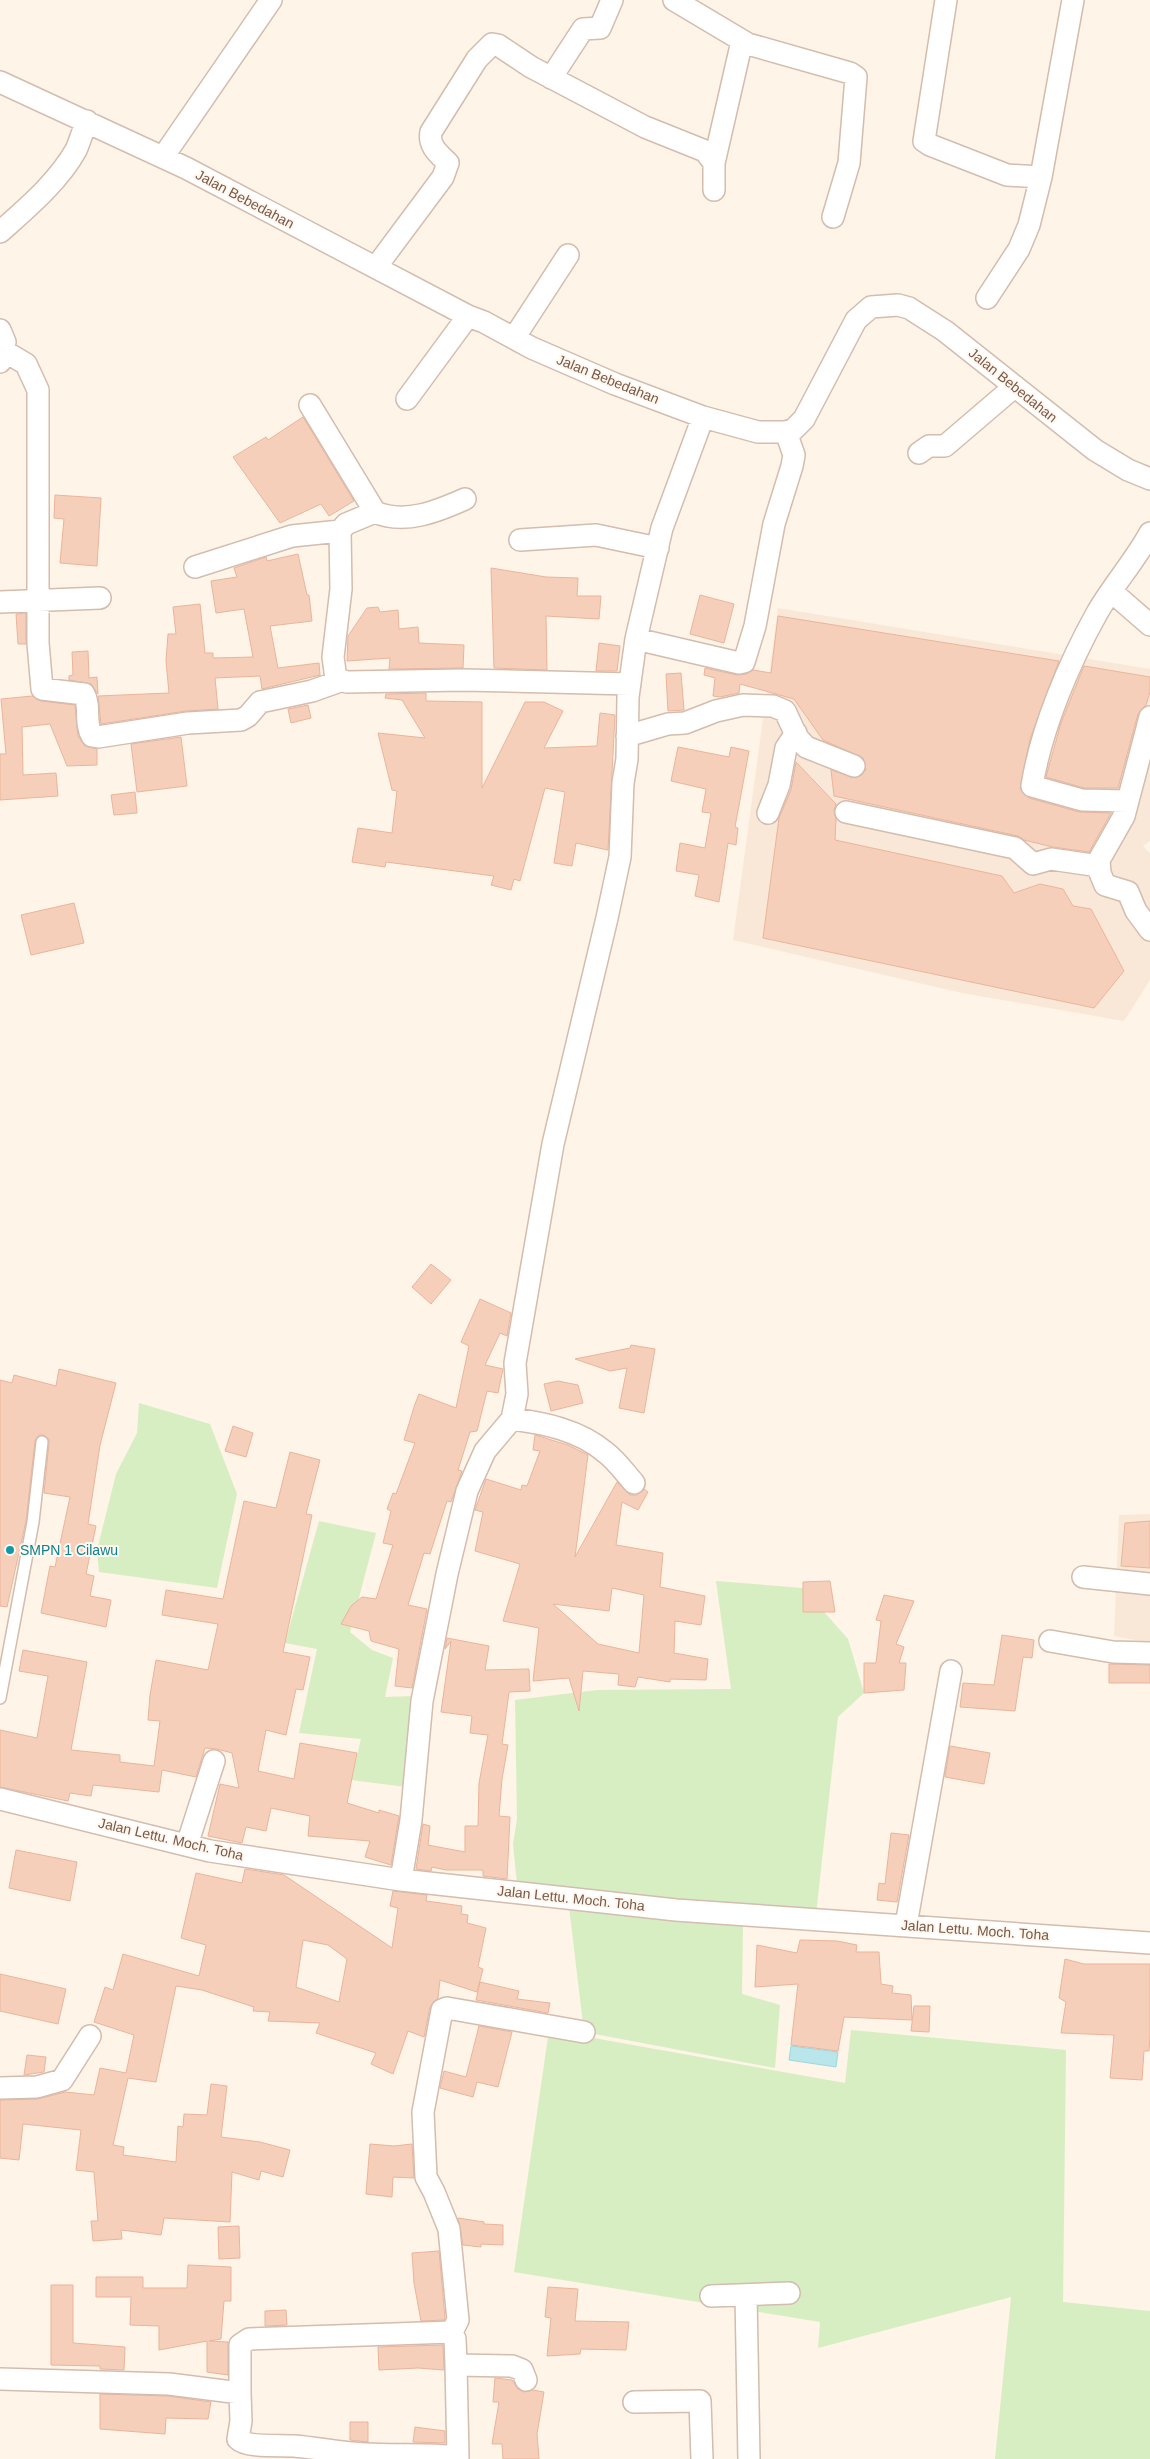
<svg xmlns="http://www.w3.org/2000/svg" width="1150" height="2459" font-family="Helvetica,sans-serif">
	<rect width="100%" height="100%" fill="#fef4e7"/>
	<path fill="#f9e8d7" d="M 778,608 L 1150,669 L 1150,841 L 1143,846 L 1150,853 L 1150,980 L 1124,1021 L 962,993 L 733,940 Z
		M 1150,1514 L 1150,1643 L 1114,1636 L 1119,1515 Z"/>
	<path fill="#d7eec3" d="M 139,1403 L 210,1424 L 237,1494 L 217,1588 L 99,1572 L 97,1550 L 116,1474 L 137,1433 Z
		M 319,1521 L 376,1533 L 350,1632 L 372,1650 L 393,1658 L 385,1697 L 416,1696 L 406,1787 L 351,1780 L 361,1739 L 299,1733 L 317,1649 L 285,1643 Z
		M 716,1581 L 803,1588 L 848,1639 L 864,1693 L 838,1717 L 816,1914 L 517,1884 L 513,1844 L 517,1819 L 515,1700 L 597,1690 L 731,1689 Z
		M 569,1907 L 743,1925 L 742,1994 L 780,2005 L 775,2068 L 584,2032 Z
		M 549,2030 L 845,2083 L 851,2030 L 1066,2050 L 1063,2302 L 1150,2311 L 1150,2459 L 995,2459 L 1011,2297 L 818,2348 L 820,2322 L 514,2272 Z"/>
	<path fill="#b8e6ea" stroke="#9ed7dd" d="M 791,2046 L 838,2052 L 836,2067 L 789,2060 Z"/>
	<path fill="#f6cfbb" stroke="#ebb49a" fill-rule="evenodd" d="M 303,417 L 354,501 L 329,516 L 321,504 L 280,523 L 233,457 L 266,437 L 268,440 Z
		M 55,495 L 101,498 L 97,566 L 60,563 L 64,519 L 54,518 Z
		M 298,554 L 307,595 L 309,595 L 312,621 L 270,626 L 278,668 L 319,663 L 320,675 L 262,689 L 260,676 L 215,678 L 218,709 L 186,711 L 101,724 L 98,696 L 169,693 L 166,661 L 168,634 L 176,634 L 173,607 L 200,604 L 205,653 L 213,653 L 213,658 L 253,657 L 244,609 L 216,613 L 211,581 L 237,577 L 234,568 L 266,557 L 267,561 Z
		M 491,568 L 546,577 L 578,578 L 577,596 L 601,596 L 599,619 L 546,616 L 547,670 L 494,668 Z
		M 700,595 L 734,604 L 724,643 L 690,634 Z
		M 378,607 L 380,612 L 398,610 L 399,629 L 418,627 L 419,643 L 464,645 L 463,668 L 389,669 L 390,658 L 347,661 L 348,636 L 367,608 Z
		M 26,613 L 26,644 L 18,644 L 16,614 Z
		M 778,616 L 1059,661 L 1030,739 L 1020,789 L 1029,798 L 1079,812 L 1111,813 L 1089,852 L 1053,847 L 1024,840 L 1018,836 L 834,796 L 831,770 L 856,778 L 866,770 L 863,758 L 823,740 L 794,699 L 740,684 L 739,693 L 720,697 L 713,696 L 715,678 L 704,675 L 705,668 L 737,675 L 746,674 L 753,670 L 771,673 Z
		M 599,643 L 620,646 L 617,671 L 596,671 Z
		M 88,651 L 89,678 L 97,677 L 98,694 L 91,684 L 69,680 L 69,676 L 73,675 L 72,652 Z
		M 1084,666 L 1150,677 L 1150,692 L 1146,705 L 1138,714 L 1118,788 L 1084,788 L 1046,777 L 1061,723 Z
		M 681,673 L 684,710 L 668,711 L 666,674 Z
		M 426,693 L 426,701 L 482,702 L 482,788 L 525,702 L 544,702 L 563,711 L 544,748 L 597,746 L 600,713 L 615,715 L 608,850 L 576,843 L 572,866 L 554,863 L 565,792 L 545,788 L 520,881 L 514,879 L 511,890 L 491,885 L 494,876 L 386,862 L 385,867 L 352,862 L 358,828 L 392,833 L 397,791 L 392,790 L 378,733 L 425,738 L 402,700 L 385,698 L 386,694 Z
		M 32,696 L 41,701 L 75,705 L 78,736 L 85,746 L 97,749 L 97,765 L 67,766 L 50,724 L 22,727 L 23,775 L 56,773 L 58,796 L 0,800 L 0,754 L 6,754 L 1,699 Z
		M 308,705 L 311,718 L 291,723 L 288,709 Z
		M 181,737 L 187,786 L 137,792 L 131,744 Z
		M 678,747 L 729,757 L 731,747 L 749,751 L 735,827 L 738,828 L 736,845 L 728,843 L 719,902 L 695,896 L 699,875 L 676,871 L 680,843 L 705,848 L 711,813 L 702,812 L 706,789 L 671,781 Z
		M 796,762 L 836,804 L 834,810 L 836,819 L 835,840 L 1002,876 L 1014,893 L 1040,884 L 1063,889 L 1073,906 L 1091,909 L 1124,971 L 1094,1008 L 763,938 L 779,818 L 791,790 Z
		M 135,792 L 137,813 L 114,815 L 111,795 Z
		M 74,903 L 84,943 L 31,955 L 21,915 Z
		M 431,1264 L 451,1280 L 431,1304 L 412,1287 Z
		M 480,1299 L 511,1313 L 507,1336 L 500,1333 L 485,1365 L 503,1369 L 498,1393 L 487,1391 L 477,1431 L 470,1432 L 458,1470 L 462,1471 L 451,1502 L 447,1501 L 430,1554 L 424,1553 L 408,1605 L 427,1609 L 412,1688 L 395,1686 L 399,1649 L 371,1641 L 369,1631 L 341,1624 L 351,1606 L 362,1597 L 376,1599 L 393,1545 L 383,1543 L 391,1511 L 387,1509 L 393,1493 L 396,1494 L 415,1443 L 404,1440 L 415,1404 L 419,1394 L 456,1408 L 469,1346 L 461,1342 Z
		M 631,1345 L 655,1349 L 644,1413 L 619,1408 L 627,1368 L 610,1371 L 575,1359 L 630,1348 Z
		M 59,1369 L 116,1383 L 100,1445 L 88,1524 L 96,1526 L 86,1574 L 94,1576 L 90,1596 L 111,1600 L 106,1627 L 41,1613 L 50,1566 L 55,1567 L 70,1497 L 44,1493 L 49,1443 L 49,1439 L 43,1435 L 39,1435 L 35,1441 L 26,1521 L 7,1607 L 0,1606 L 0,1380 L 12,1383 L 14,1375 L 56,1386 Z
		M 558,1381 L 578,1385 L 583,1403 L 551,1411 L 544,1384 Z
		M 233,1426 L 253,1433 L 246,1457 L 225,1451 Z
		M 535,1435 L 568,1445 L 588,1455 L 575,1557 L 617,1482 L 630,1495 L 637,1495 L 644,1489 L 648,1492 L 638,1510 L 622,1502 L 616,1545 L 663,1553 L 660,1587 L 705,1596 L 701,1625 L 675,1621 L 674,1653 L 708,1659 L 706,1680 L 670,1679 L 670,1682 L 638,1677 L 635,1687 L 618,1685 L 619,1674 L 583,1671 L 579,1711 L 569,1678 L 533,1681 L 539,1628 L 503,1621 L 520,1564 L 475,1551 L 483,1512 L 475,1510 L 486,1479 L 521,1490 L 522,1485 L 527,1486 L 540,1451 L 533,1450 ZM 612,1588 L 644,1595 L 639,1653 L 598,1644 L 553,1604 L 609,1611 Z
		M 290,1452 L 320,1460 L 306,1514 L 312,1515 L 283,1652 L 310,1657 L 303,1690 L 296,1689 L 286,1735 L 266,1730 L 258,1771 L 294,1779 L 300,1743 L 357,1753 L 347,1803 L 379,1813 L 379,1810 L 399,1816 L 391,1865 L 365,1857 L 370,1841 L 308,1836 L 310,1816 L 271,1808 L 266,1831 L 246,1827 L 242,1843 L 208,1836 L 220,1784 L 239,1788 L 232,1753 L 217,1749 L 205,1748 L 196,1777 L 162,1770 L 159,1792 L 93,1785 L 91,1796 L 70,1793 L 68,1801 L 0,1787 L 0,1730 L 37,1738 L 48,1676 L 19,1671 L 23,1650 L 87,1662 L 71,1750 L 120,1755 L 120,1762 L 154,1766 L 160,1721 L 148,1720 L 150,1695 L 156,1660 L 208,1670 L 218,1624 L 162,1615 L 166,1590 L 223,1599 L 244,1501 L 276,1508 Z
		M 1150,1521 L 1150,1568 L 1121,1566 L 1125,1523 Z
		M 830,1581 L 835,1612 L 803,1612 L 803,1582 Z
		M 884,1595 L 914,1601 L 896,1644 L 904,1647 L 899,1663 L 906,1663 L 904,1690 L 864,1693 L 864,1663 L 876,1663 L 881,1621 L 876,1620 Z
		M 1002,1635 L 1034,1640 L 1032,1658 L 1023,1657 L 1015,1711 L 960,1707 L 963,1683 L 994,1685 Z
		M 447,1638 L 489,1646 L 485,1670 L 529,1669 L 530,1691 L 509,1692 L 502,1744 L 508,1745 L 502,1779 L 499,1816 L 510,1817 L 507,1879 L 483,1876 L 483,1870 L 446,1870 L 432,1867 L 431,1871 L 416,1869 L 423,1824 L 430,1826 L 428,1845 L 465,1852 L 465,1826 L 478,1826 L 479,1783 L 488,1735 L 470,1733 L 472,1716 L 441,1712 L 451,1641 L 445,1649 Z
		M 1109,1664 L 1150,1665 L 1150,1683 L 1109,1683 Z
		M 950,1746 L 990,1753 L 984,1784 L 945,1777 Z
		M 891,1833 L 909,1835 L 897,1902 L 877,1900 L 879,1883 L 885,1884 Z
		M 16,1850 L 77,1862 L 70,1901 L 9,1888 Z
		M 245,1869 L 284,1875 L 392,1948 L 398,1908 L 390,1906 L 393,1891 L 427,1895 L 426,1901 L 462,1906 L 461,1914 L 468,1915 L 467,1923 L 486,1928 L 478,1967 L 483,1969 L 477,1992 L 440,1980 L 438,1998 L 430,2007 L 424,2037 L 408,2031 L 393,2074 L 371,2064 L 376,2053 L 316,2033 L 320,2023 L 268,2021 L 270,2012 L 253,2011 L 254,2007 L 202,1990 L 176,1986 L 156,2082 L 128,2078 L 113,2145 L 124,2147 L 123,2155 L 176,2162 L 178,2126 L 183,2127 L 184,2114 L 207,2115 L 211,2084 L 227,2086 L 221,2137 L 260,2142 L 290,2150 L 283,2177 L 261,2171 L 259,2180 L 232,2172 L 230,2222 L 164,2218 L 161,2235 L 121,2230 L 122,2239 L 93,2241 L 91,2221 L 98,2221 L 94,2172 L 76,2170 L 81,2130 L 23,2124 L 19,2160 L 0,2158 L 0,2100 L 38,2099 L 65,2092 L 94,2095 L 100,2068 L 126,2073 L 134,2035 L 94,2022 L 105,1987 L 113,1990 L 123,1954 L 199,1976 L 206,1945 L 181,1938 L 196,1873 L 242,1883 ZM 303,1940 L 328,1945 L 347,1959 L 339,2002 L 296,1987 Z
		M 800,1940 L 837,1941 L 857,1945 L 856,1952 L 879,1952 L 881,1984 L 893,1986 L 892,1993 L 911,1995 L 912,2020 L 844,2017 L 838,2051 L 791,2045 L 798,1984 L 755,1987 L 757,1945 L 797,1953 Z
		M 1065,1959 L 1084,1964 L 1150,1964 L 1150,2036 L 1149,2051 L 1144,2051 L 1142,2080 L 1110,2078 L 1114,2035 L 1061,2033 L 1066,2002 L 1059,1998 Z
		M 0,1974 L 66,1989 L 58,2024 L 0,2011 Z
		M 480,1982 L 519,1991 L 517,1999 L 550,2003 L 548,2013 L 476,2000 Z
		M 914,2006 L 930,2006 L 929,2032 L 911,2031 Z
		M 479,2026 L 512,2032 L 498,2087 L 477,2082 L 473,2097 L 440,2088 L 444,2071 L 466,2077 Z
		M 27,2055 L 46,2057 L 44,2072 L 24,2075 Z
		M 370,2144 L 394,2146 L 412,2144 L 414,2178 L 393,2177 L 392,2197 L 366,2194 Z
		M 458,2218 L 484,2222 L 484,2224 L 503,2225 L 503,2245 L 481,2244 L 481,2247 L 463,2245 Z
		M 239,2226 L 240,2258 L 219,2259 L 218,2227 Z
		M 439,2251 L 445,2318 L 444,2320 L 421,2321 L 414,2283 L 412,2253 Z
		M 188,2265 L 231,2267 L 231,2301 L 224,2301 L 221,2339 L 209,2341 L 228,2342 L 228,2375 L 207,2372 L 207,2341 L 159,2350 L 159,2326 L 130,2325 L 131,2297 L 96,2297 L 96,2277 L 143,2277 L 143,2288 L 187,2288 Z
		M 51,2285 L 73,2285 L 73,2343 L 125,2347 L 124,2370 L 100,2369 L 100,2366 L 51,2365 Z
		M 548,2287 L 578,2289 L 575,2321 L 629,2322 L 626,2350 L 581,2349 L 580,2354 L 547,2356 L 551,2318 L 545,2317 Z
		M 286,2310 L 287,2325 L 265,2326 L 265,2311 Z
		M 443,2345 L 444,2370 L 418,2368 L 379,2370 L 378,2347 Z
		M 495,2378 L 512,2380 L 518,2389 L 524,2392 L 533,2390 L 544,2392 L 537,2434 L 539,2459 L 503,2459 L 502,2444 L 492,2444 L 499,2402 L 493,2402 Z
		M 100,2394 L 168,2396 L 211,2402 L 208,2419 L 166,2418 L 165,2434 L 100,2429 Z
		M 350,2422 L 368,2422 L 368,2442 L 350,2440 Z
		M 415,2427 L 445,2431 L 445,2443 L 413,2442 Z"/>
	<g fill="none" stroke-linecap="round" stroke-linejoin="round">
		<defs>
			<path id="service" d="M 0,1698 L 33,1522 L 42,1442"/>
			<path id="minor" d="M 674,0 L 748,44 L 850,73 L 856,77 L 849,163 L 833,217
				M 946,0 L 924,141 L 930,145 L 1007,175 L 1041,177
				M 551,78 L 583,29 L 600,28 L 612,0
				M 0,82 L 186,168 L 468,316 L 484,322 L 532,348 L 615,384 L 703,417 L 758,432 L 786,432 L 794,429 L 804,419 L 856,320 L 871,307 L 898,305 L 909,308 L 945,331 L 1095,450 L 1128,470 L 1150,479
				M 163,157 L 271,0
				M 714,163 L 742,41
				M 0,232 C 27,208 58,182 76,150 C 80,141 83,130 87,121
				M 376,267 L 443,177 L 448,163 C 439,154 428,146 431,132 L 477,59 L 492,44 L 498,45 L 531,67 L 645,127 L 705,151 L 714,163 L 714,190
				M 987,298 L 1019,249 L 1029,225 L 1041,177 L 1073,0
				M 0,330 L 5,342 L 0,362
				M 514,338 L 568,255
				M 4,351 L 26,364 L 38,390 L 38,643 L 42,689 L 84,694 C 91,706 84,723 92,736 L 98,737 L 188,723 L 241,720 L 248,716 L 260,702 L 312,691 L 340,681
				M 407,399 L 468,316
				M 310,405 L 375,512
				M 919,453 L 929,446 L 945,446 L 1014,387
				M 465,499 C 438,511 405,525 375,512 L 346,524 L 340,531 L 341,589 L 333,657 L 336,679 L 347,682 L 464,680 L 630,684
				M 520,540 L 596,535 L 658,548
				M 195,567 L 292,536 L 340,531
				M 1112,592 L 1150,625
				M 0,602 L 100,598
				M 636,639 L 739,663 L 744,662 L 755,626 L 774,524 L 792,466 L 794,455 L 786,432
				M 1150,717 L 1124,816 L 1099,860 L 1100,873 L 1105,885 L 1128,892 L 1136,911 L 1150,930
				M 627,736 L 668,724 L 685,723 L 716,711 L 743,705 L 773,706 L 785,711 L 797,737 L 806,747 L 854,766
				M 1128,801 L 1082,800 L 1032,786 C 1041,729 1069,663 1097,613 C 1113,585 1135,561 1150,533
				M 846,812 L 1015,848 L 1033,864 L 1051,859 L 1099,866
				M 768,813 L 779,785 L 786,748 L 796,733
				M 512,1419 C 544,1423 579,1430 605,1452 C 616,1460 625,1473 634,1483
				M 1083,1577 L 1150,1584
				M 1050,1641 L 1113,1652 L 1150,1653
				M 0,1799 L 210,1851 L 401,1880 L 676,1910 L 1150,1943
				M 187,1845 L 214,1761
				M 401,1880 L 411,1820 L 422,1701 L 447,1574 L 467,1491 L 485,1451 L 512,1419 L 517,1394 L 515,1363 L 553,1144 L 607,918 L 620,857 L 623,783 L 627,759 L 628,697 L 636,639 L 662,528 L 703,417
				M 906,1925 L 951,1671
				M 0,2088 L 37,2087 L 62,2080 L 90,2036
				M 746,2295 L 749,2459
				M 711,2296 L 789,2293
				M 452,2332 L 458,2320 L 449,2229 L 434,2192 L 426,2177 L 423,2112 L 442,2010 L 447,2008 L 584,2032
				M 456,2365 L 512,2366 L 522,2370 L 526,2380
				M 0,2379 L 169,2384 L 240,2393 L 240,2345 L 249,2339 L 452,2332 L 455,2339 L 456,2365 L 458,2457 C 427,2453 397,2456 366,2454 C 342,2453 318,2448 294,2446 C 280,2445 247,2448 238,2439 L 241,2421 L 240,2393
				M 634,2402 L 700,2401 L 702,2459"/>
		</defs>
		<use href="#service" stroke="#d4bcae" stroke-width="14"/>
		<use href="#minor" stroke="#d4bcae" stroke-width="24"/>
		<use href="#service" stroke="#fff" stroke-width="11"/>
		<use href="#minor" stroke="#fff" stroke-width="21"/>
	</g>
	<circle fill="#0f9aa8" stroke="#fff8ef" stroke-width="2" cx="10" cy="1550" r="5"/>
	<g text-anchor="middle" stroke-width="4" stroke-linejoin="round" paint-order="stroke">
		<g font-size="14" fill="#7b5748" stroke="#fff8ef">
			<text transform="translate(245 199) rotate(28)" y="5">Jalan Bebedahan</text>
			<text transform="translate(608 379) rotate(22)" y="5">Jalan Bebedahan</text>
			<text transform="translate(1013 385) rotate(39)" y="5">Jalan Bebedahan</text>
			<text transform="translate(171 1839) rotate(13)" y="5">Jalan Lettu. Moch. Toha</text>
			<text transform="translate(571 1898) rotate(6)" y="5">Jalan Lettu. Moch. Toha</text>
			<text transform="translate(975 1930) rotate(4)" y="5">Jalan Lettu. Moch. Toha</text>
		</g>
		<g font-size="14" fill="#0d838f" stroke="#fff8ef" text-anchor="start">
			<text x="20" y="1555">SMPN 1 Cilawu</text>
		</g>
	</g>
</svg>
